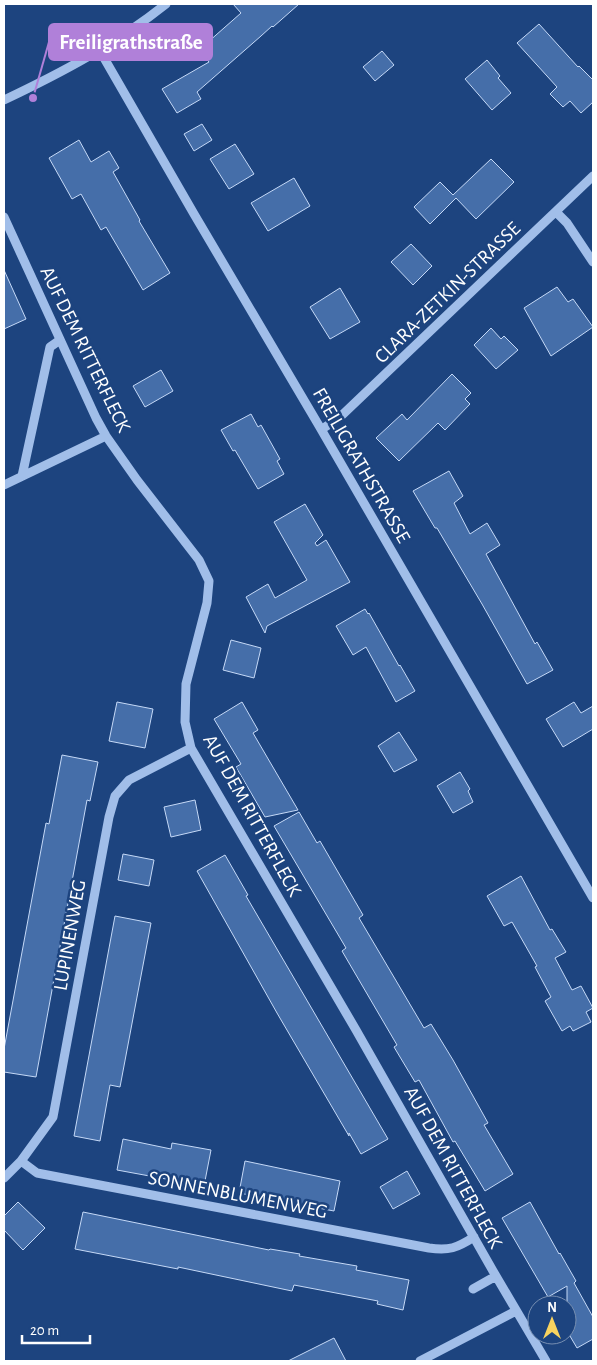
<svg xmlns="http://www.w3.org/2000/svg" width="597" height="1365" font-family="'Alegreya Sans',sans-serif">
	<rect width="100%" height="100%" fill="#1d447f"/>
	<path fill="#456ea9" stroke="#c5d9f7" d="M 233,4 L 299,4 L 273,27 L 272,26 L 261,36 L 197,92 L 201,99 L 177,113 L 162,89 L 209,62 L 199,50 L 241,13 Z
		M 539,24 L 578,67 L 579,66 L 593,80 L 593,102 L 581,113 L 570,101 L 563,107 L 550,94 L 557,87 L 517,43 Z
		M 382,51 L 394,65 L 375,81 L 363,67 Z
		M 487,60 L 500,76 L 498,78 L 511,93 L 492,110 L 465,79 Z
		M 202,124 L 212,140 L 194,151 L 184,134 Z
		M 79,140 L 91,162 L 109,151 L 119,168 L 113,172 L 140,220 L 139,221 L 170,273 L 143,290 L 106,227 L 101,230 L 81,194 L 72,199 L 49,158 Z
		M 235,144 L 254,174 L 229,189 L 210,159 Z
		M 491,159 L 514,182 L 476,219 L 456,198 L 430,224 L 414,207 L 440,182 L 453,195 Z
		M 294,178 L 310,206 L 268,231 L 251,203 Z
		M 411,244 L 432,266 L 413,285 L 391,262 Z
		M 4,270 L 26,319 L 4,329 Z
		M 557,287 L 568,302 L 573,299 L 593,327 L 551,356 L 524,308 Z
		M 340,288 L 360,322 L 330,339 L 310,307 Z
		M 491,328 L 501,339 L 504,336 L 518,350 L 496,369 L 474,345 Z
		M 161,370 L 173,391 L 145,407 L 133,386 Z
		M 452,374 L 471,393 L 465,399 L 470,404 L 445,430 L 438,423 L 399,461 L 376,438 L 402,414 L 407,420 Z
		M 251,414 L 258,427 L 261,425 L 280,459 L 277,461 L 284,474 L 258,489 L 235,450 L 233,451 L 221,430 Z
		M 449,471 L 463,496 L 454,503 L 470,534 L 487,523 L 500,545 L 486,554 L 535,644 L 537,642 L 553,670 L 527,684 L 482,604 L 437,528 L 435,528 L 413,491 Z
		M 305,504 L 323,535 L 315,543 L 317,546 L 326,540 L 350,582 L 267,626 L 265,633 L 246,597 L 268,584 L 275,598 L 307,580 L 274,522 Z
		M 365,609 L 368,614 L 369,613 L 399,666 L 400,665 L 415,691 L 396,702 L 366,647 L 353,655 L 336,626 Z
		M 231,640 L 261,648 L 254,678 L 223,670 Z
		M 117,702 L 153,709 L 145,748 L 109,741 Z
		M 242,702 L 258,730 L 253,733 L 298,810 L 265,817 L 236,767 L 241,764 L 214,719 Z
		M 574,702 L 581,713 L 593,706 L 593,729 L 563,747 L 546,719 Z
		M 399,732 L 417,760 L 394,772 L 378,746 Z
		M 62,755 L 98,762 L 90,801 L 87,800 L 36,1077 L 4,1072 L 4,1049 L 46,823 L 49,824 Z
		M 460,772 L 470,789 L 468,791 L 473,802 L 453,813 L 437,786 Z
		M 195,800 L 201,830 L 171,837 L 164,807 Z
		M 299,812 L 317,843 L 320,841 L 363,915 L 359,918 L 424,1028 L 431,1024 L 453,1060 L 488,1123 L 484,1125 L 513,1174 L 485,1191 L 455,1141 L 453,1142 L 419,1080 L 415,1082 L 394,1047 L 397,1045 L 342,951 L 346,948 L 274,826 Z
		M 123,854 L 154,860 L 149,886 L 118,880 Z
		M 225,855 L 248,895 L 246,896 L 388,1139 L 361,1154 L 349,1133 L 349,1136 L 277,1013 L 197,871 Z
		M 521,876 L 550,930 L 552,929 L 566,952 L 555,958 L 572,990 L 581,986 L 593,1008 L 586,1012 L 591,1022 L 573,1031 L 570,1026 L 562,1031 L 545,1001 L 551,997 L 535,967 L 537,966 L 512,922 L 504,926 L 487,896 Z
		M 115,916 L 151,923 L 120,1087 L 110,1085 L 100,1141 L 74,1136 Z
		M 123,1139 L 171,1149 L 172,1143 L 211,1150 L 204,1186 L 117,1170 Z
		M 245,1161 L 340,1181 L 334,1211 L 239,1193 Z
		M 407,1171 L 420,1194 L 393,1209 L 380,1187 Z
		M 18,1202 L 45,1228 L 23,1250 L 4,1230 L 4,1216 Z
		M 530,1202 L 559,1254 L 560,1253 L 576,1281 L 574,1283 L 593,1317 L 593,1339 L 577,1348 L 567,1331 L 567,1286 L 548,1297 L 502,1218 Z
		M 83,1212 L 269,1250 L 270,1249 L 300,1254 L 299,1256 L 357,1266 L 356,1270 L 409,1280 L 403,1310 L 377,1304 L 378,1301 L 294,1285 L 292,1291 L 178,1267 L 178,1269 L 75,1249 Z
		M 334,1338 L 346,1361 L 288,1361 Z"/>
	<g fill="none" stroke-linecap="round" stroke-linejoin="round">
		<path stroke="#a1bee9" stroke-width="9" d="M 100,51 L 194,214 L 318,424 L 593,898
			M 4,100 C 61,73 116,44 166,4
			M 556,212 L 567,223 L 593,262
			M 4,217 L 96,418 L 106,436 L 137,480 L 199,560 L 209,581 L 207,603 L 186,684 L 185,722 L 191,748 L 356,1030 L 493,1271 L 546,1361
			M 322,429 L 339,418 L 593,176
			M 22,476 L 50,347 L 60,340
			M 4,485 L 106,436
			M 21,1161 L 53,1117 L 109,817 L 115,796 L 129,780 L 191,748
			M 4,1178 L 21,1161 L 37,1173 L 429,1248 C 449,1251 457,1248 474,1237
			M 473,1289 L 496,1276
			M 420,1361 L 516,1311"/>
	</g>
	<g text-anchor="middle" stroke-width="5" stroke-linejoin="round" paint-order="stroke">
		<g font-size="20" fill="#fff" stroke="#1d447f">
			<text transform="translate(447 292) rotate(-44)" y="7">CLARA-ZETKIN-STRASSE</text>
			<text transform="translate(86 349) rotate(64)" y="7">AUF DEM RITTERFLECK</text>
			<text transform="translate(362 465) rotate(60)" y="7">FREILIGRATHSTRASSE</text>
			<text transform="translate(253 815) rotate(61)" y="7">AUF DEM RITTERFLECK</text>
			<text transform="translate(69 935) rotate(-80)" y="7">LUPINENWEG</text>
			<text transform="translate(454 1167) rotate(61)" y="7">AUF DEM RITTERFLECK</text>
			<text transform="translate(238 1194) rotate(11)" y="7">SONNENBLUMENWEG</text>
		</g>
	</g>
	<path fill="none" stroke="#b080d9" stroke-width="2" d="M33 98L49 42"/>
	<circle fill="#b080d9" stroke="#1d447f" stroke-width="2" cx="33" cy="98" r="5"/>
	<rect fill="#b080d9" stroke="#b080d9" stroke-width="2" x="49" y="24" width="163" height="36" rx="5"/>
	<g font-size="21" text-anchor="middle" font-weight="bold" fill="#fff">
		<text x="131" y="49">Freiligrathstraße</text>
	</g>
	<rect width="597" height="1365" fill="none" stroke="#ffffff" stroke-width="10"/>
	<g transform="translate(552 1320)"><circle r="24" fill="#1d447f" stroke="#778fb2"/>
	<path d="M0-4L9 19L0 12L-9 19Z" fill="#f8d35f"/>
	<text y="-8" font-size="14" font-weight="bold" text-anchor="middle" fill="#ffffff">N</text>
	</g>
	<path d="M22 1335v8h68v-8" fill="none" stroke="#ffffff" stroke-width="2.5"/>
	<text x="30" y="1335" font-size="15" fill="#ffffff" stroke="#1d447f" stroke-width="4" paint-order="stroke">20 m</text>
</svg>
